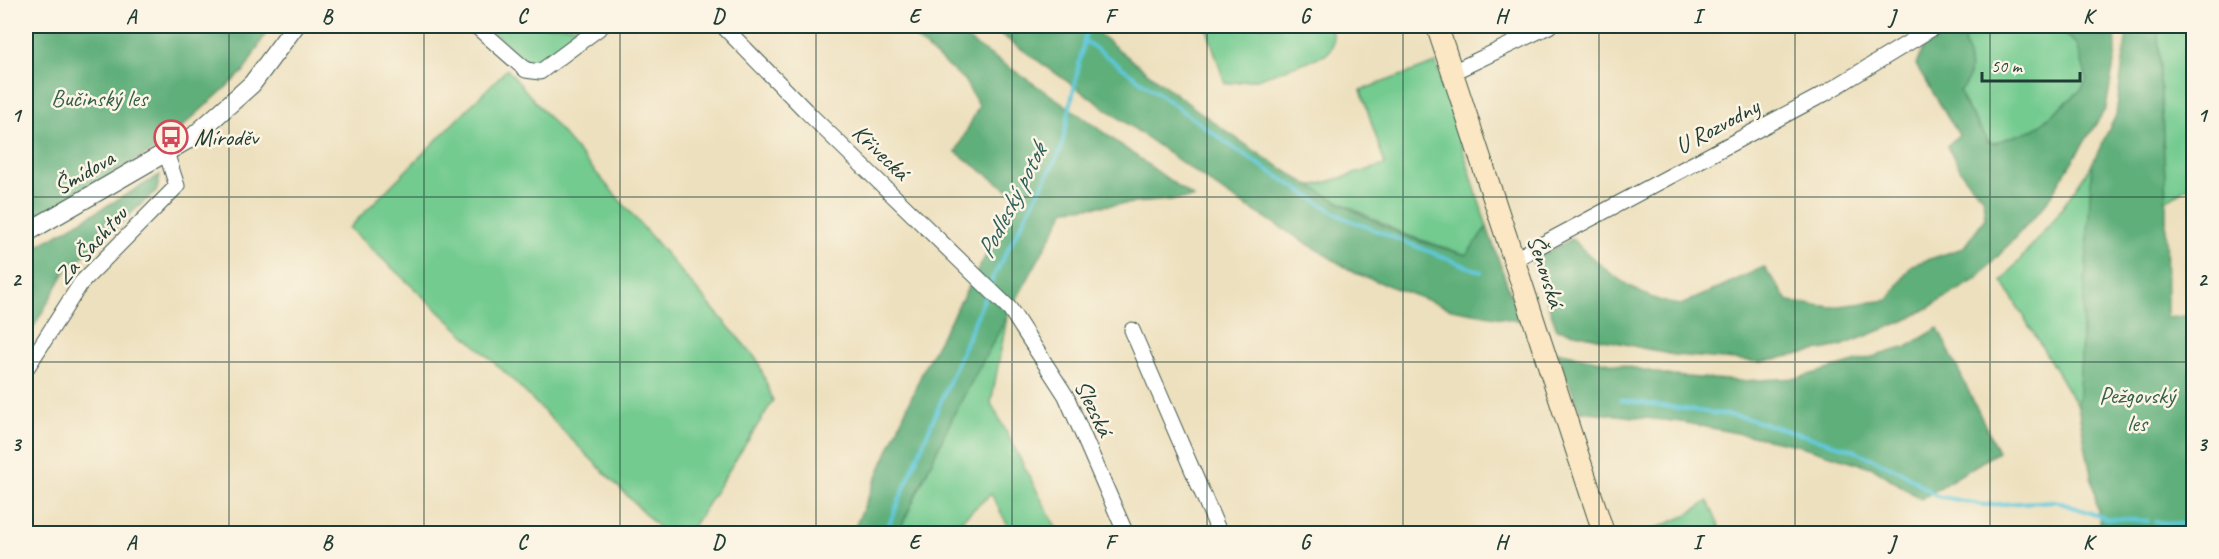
<svg xmlns="http://www.w3.org/2000/svg" width="2219" height="559" font-family="Caveat,sans-serif">
	<rect width="100%" height="100%" fill="#fcf5e5"/>
	<filter id="ink" filterUnits="userSpaceOnUse"><feTurbulence type="fractalNoise" baseFrequency=".0167" numOctaves="2"/><feDisplacementMap in="SourceGraphic" scale="12" xChannelSelector="R" yChannelSelector="G"/><feConvolveMatrix kernelMatrix="1 2 1 2 8 2 1 2 1" color-interpolation-filters="sRGB"/></filter>
	<filter id="wash" filterUnits="userSpaceOnUse"><feTurbulence type="fractalNoise" baseFrequency=".008" numOctaves="4" result="noise"/><feDisplacementMap in="SourceGraphic" scale="24" xChannelSelector="R" yChannelSelector="G"/><feGaussianBlur stdDeviation="1.35" result="paint"/><feColorMatrix in="noise" values="0 0 0 0 0 0 0 0 0 0 0 0 0 0 0 0 0 1.4 0 .05"/><feComposite in="paint" operator="in"/></filter>
	<g filter="url(#wash)">
		<rect width="100%" height="100%" fill="#ede0be"/>
		<path fill="#73cb90" stroke="#498462" stroke-width="1.5" d="M 485,26 L 589,26 L 543,62 L 527,63 Z
			M 1206,26 L 1330,26 C 1334,37 1336,47 1325,55 L 1257,79 L 1225,84 Z
			M 1974,26 L 2062,26 L 2063,30 L 2077,43 L 2087,79 L 2082,89 L 2035,129 L 1994,143 L 1989,142 L 1964,103 L 1960,91 C 1977,75 1967,56 1963,36 Z
			M 2181,26 L 2193,26 L 2193,184 L 2166,201 L 2158,32 Z
			M 1436,63 L 1487,227 L 1467,255 L 1403,234 L 1310,187 L 1385,165 L 1361,90 Z
			M 507,69 L 758,361 L 773,401 L 689,533 L 664,533 L 512,379 L 349,228 Z
			M 2092,164 L 2078,407 L 2002,281 L 2056,217 Z
			M 1008,312 L 991,403 L 1059,533 L 1012,533 L 991,494 L 957,524 L 961,533 L 898,534 L 954,414 Z
			M 1708,501 L 1722,533 L 1645,533 L 1685,516 Z"/>
		<path fill="#5eaf7a" stroke="#3e7657" stroke-width="1.5" d="M 26,26 L 270,26 L 244,71 L 162,145 L 26,225 Z
			M 901,26 L 947,26 L 1067,106 L 1194,198 L 1066,209 L 954,414 L 898,533 L 852,534 L 925,366 L 1018,197 L 956,152 L 979,106 L 964,80 Z
			M 989,26 L 1095,26 L 1094,30 C 1191,108 1288,182 1401,234 C 1422,243 1445,248 1466,255 L 1487,227 L 1520,321 L 1451,309 L 1355,273 L 1228,195 Z
			M 1959,26 L 1974,26 L 1963,36 C 1967,57 1977,75 1960,91 L 1964,103 L 1988,142 L 1994,143 L 2035,129 L 2082,89 L 2087,79 L 2077,44 L 2064,34 L 2062,26 L 2111,26 L 2115,28 L 2116,52 L 2106,108 L 2044,206 L 1977,279 L 1911,318 L 1841,346 L 1760,362 L 1674,355 L 1557,329 L 1532,260 L 1572,239 C 1602,268 1638,300 1681,305 L 1764,267 L 1789,302 L 1832,307 L 1888,300 L 1912,265 L 1963,248 L 1985,218 L 1983,198 L 1966,179 L 1947,146 L 1959,135 L 1916,65 L 1925,44 Z
			M 2127,31 L 2158,32 L 2166,201 L 2167,318 L 2193,315 L 2193,533 L 2102,533 L 2078,407 L 2092,164 L 2116,115 Z
			M 160,175 L 157,190 L 65,272 L 26,341 L 26,253 Z
			M 1938,328 L 1998,452 L 1921,499 L 1874,468 L 1797,445 L 1681,422 L 1580,411 L 1557,352 L 1673,376 L 1742,381 L 1798,378 L 1907,347 Z"/>
		<g fill="none" stroke-linecap="round" stroke-linejoin="round">
			<path stroke="#5ec8da" stroke-width="4" d="M 1084,40 L 1238,151 L 1342,217 L 1481,272
				M 990,283 L 1061,150 L 1087,26
				M 1620,400 L 1742,417 L 1850,449 L 1902,472 L 1936,496 L 1984,505 L 2055,501 L 2105,518 L 2148,521
				M 2155,522 L 2194,525
				M 885,534 L 987,292"/>
		</g>
	</g>
	<g filter="url(#ink)">
		<g fill="none" stroke-linecap="round" stroke-linejoin="round">
			<defs>
				<path id="minor" d="M 476,26 L 526,70 L 540,72 L 602,26
					M 723,26 L 806,111 L 1010,309 L 1066,396 L 1126,534
					M 2143,26 L 2154,26
					M 1453,72 L 1549,26
					M 1515,259 L 1824,94 L 1936,26
					M 1132,330 L 1220,534
					M 26,369 L 81,283 L 177,186 L 166,152"/>
				<path id="tertiary" d="M 26,233 L 194,136 L 252,84 L 295,26"/>
				<path id="secondary" d="M 1437,26 L 1604,534"/>
			</defs>
			<use href="#minor" stroke="#3e5549" stroke-width="17"/>
			<use href="#tertiary" stroke="#3e5549" stroke-width="20"/>
			<use href="#secondary" stroke="#3e5549" stroke-width="23"/>
			<use href="#minor" stroke="#fff" stroke-width="15"/>
			<use href="#tertiary" stroke="#fff" stroke-width="18"/>
			<use href="#secondary" stroke="#fbe7c3" stroke-width="21"/>
		</g>
	</g>
	<path fill="none" stroke="#1f3d34" stroke-width="1.5" stroke-opacity="0.55" d="M 229,26 L 229,534M 424,26 L 424,534M 620,26 L 620,534M 816,26 L 816,534M 1012,26 L 1012,534M 1207,26 L 1207,534M 1403,26 L 1403,534M 1599,26 L 1599,534M 1795,26 L 1795,534M 1990,26 L 1990,534M 26,197 L 2194,197M 26,362 L 2194,362"/>
	<defs>
		<symbol id="bus-ring" viewBox="-11 -11 22 22"><circle r="9.5" fill="#fcf5e5" stroke="#d1495b" stroke-width="1.5"/><path d="M-5-6H5V4H4V6H2V4H-2V6H-4V4H-5ZM-3.5-4V0h7V-4ZM-3.5 1.2v1.5H-2V1.2ZM2 1.2v1.5H3.5V1.2Z" fill="#d1495b"/></symbol>
	</defs>
	<g fill-rule="evenodd">
		<use href="#bus-ring" x="152" y="118" width="38" height="38"/>
	</g>
	<g text-anchor="middle" stroke-width="5" stroke-linejoin="round" paint-order="stroke">
		<g font-size="24" fill="#34604b" stroke="#fcf5e5">
			<text x="99" y="106">Bučinský les</text>
			<text x="2137" y="403">Pežgovský<tspan x="2137" dy="28">les</tspan></text>
		</g>
		<g font-size="24" fill="#1f3d34" stroke="#fcf5e5">
			<text transform="translate(1717 126) rotate(-28)" y="8">U Rozvodny</text>
			<text transform="translate(881 152) rotate(44)" y="8">Křivecká</text>
			<text transform="translate(84 172) rotate(-30)" y="8">Šmídova</text>
			<text transform="translate(91 245) rotate(-48)" y="8">Za Šachtou</text>
			<text transform="translate(1546 271) rotate(72)" y="8">Šenovská</text>
			<text transform="translate(1094 408) rotate(64)" y="8">Slezská</text>
		</g>
		<g font-size="24" fill="#1f3d34" stroke="#fcf5e5" text-anchor="start">
			<text x="194" y="145">Míroděv</text>
		</g>
		<g font-size="26" font-style="italic" fill="#2f605e" stroke="#fcf5e5">
			<text transform="translate(1011 201) rotate(-63)" y="9">Podleský potok</text>
		</g>
	</g>
	<rect width="2219" height="559" fill="none" stroke="#fcf5e5" stroke-width="66"/>
	<path d="M1982 72v9h98v-9" fill="none" stroke="#1f3d34" stroke-width="3"/>
	<text x="1991" y="72" font-size="18" fill="#1f3d34" stroke="#fcf5e5" stroke-width="4.5" paint-order="stroke">50 m</text>
	<rect x="33" y="33" width="2153" height="493" fill="none" stroke="#1f3d34" stroke-width="2"/>
	<g font-size="20" text-anchor="middle" font-weight="bold" fill="#1f3d34">
		<text x="131" y="23">A</text>
		<text x="327" y="23">B</text>
		<text x="522" y="23">C</text>
		<text x="718" y="23">D</text>
		<text x="914" y="23">E</text>
		<text x="1110" y="23">F</text>
		<text x="1305" y="23">G</text>
		<text x="1501" y="23">H</text>
		<text x="1697" y="23">I</text>
		<text x="1892" y="23">J</text>
		<text x="2088" y="23">K</text>
		<text x="16" y="122">1</text>
		<text x="2202" y="122">1</text>
		<text x="16" y="286">2</text>
		<text x="2202" y="286">2</text>
		<text x="16" y="451">3</text>
		<text x="2202" y="451">3</text>
		<text x="131" y="549">A</text>
		<text x="327" y="549">B</text>
		<text x="522" y="549">C</text>
		<text x="718" y="549">D</text>
		<text x="914" y="549">E</text>
		<text x="1110" y="549">F</text>
		<text x="1305" y="549">G</text>
		<text x="1501" y="549">H</text>
		<text x="1697" y="549">I</text>
		<text x="1892" y="549">J</text>
		<text x="2088" y="549">K</text>
	</g>
</svg>
